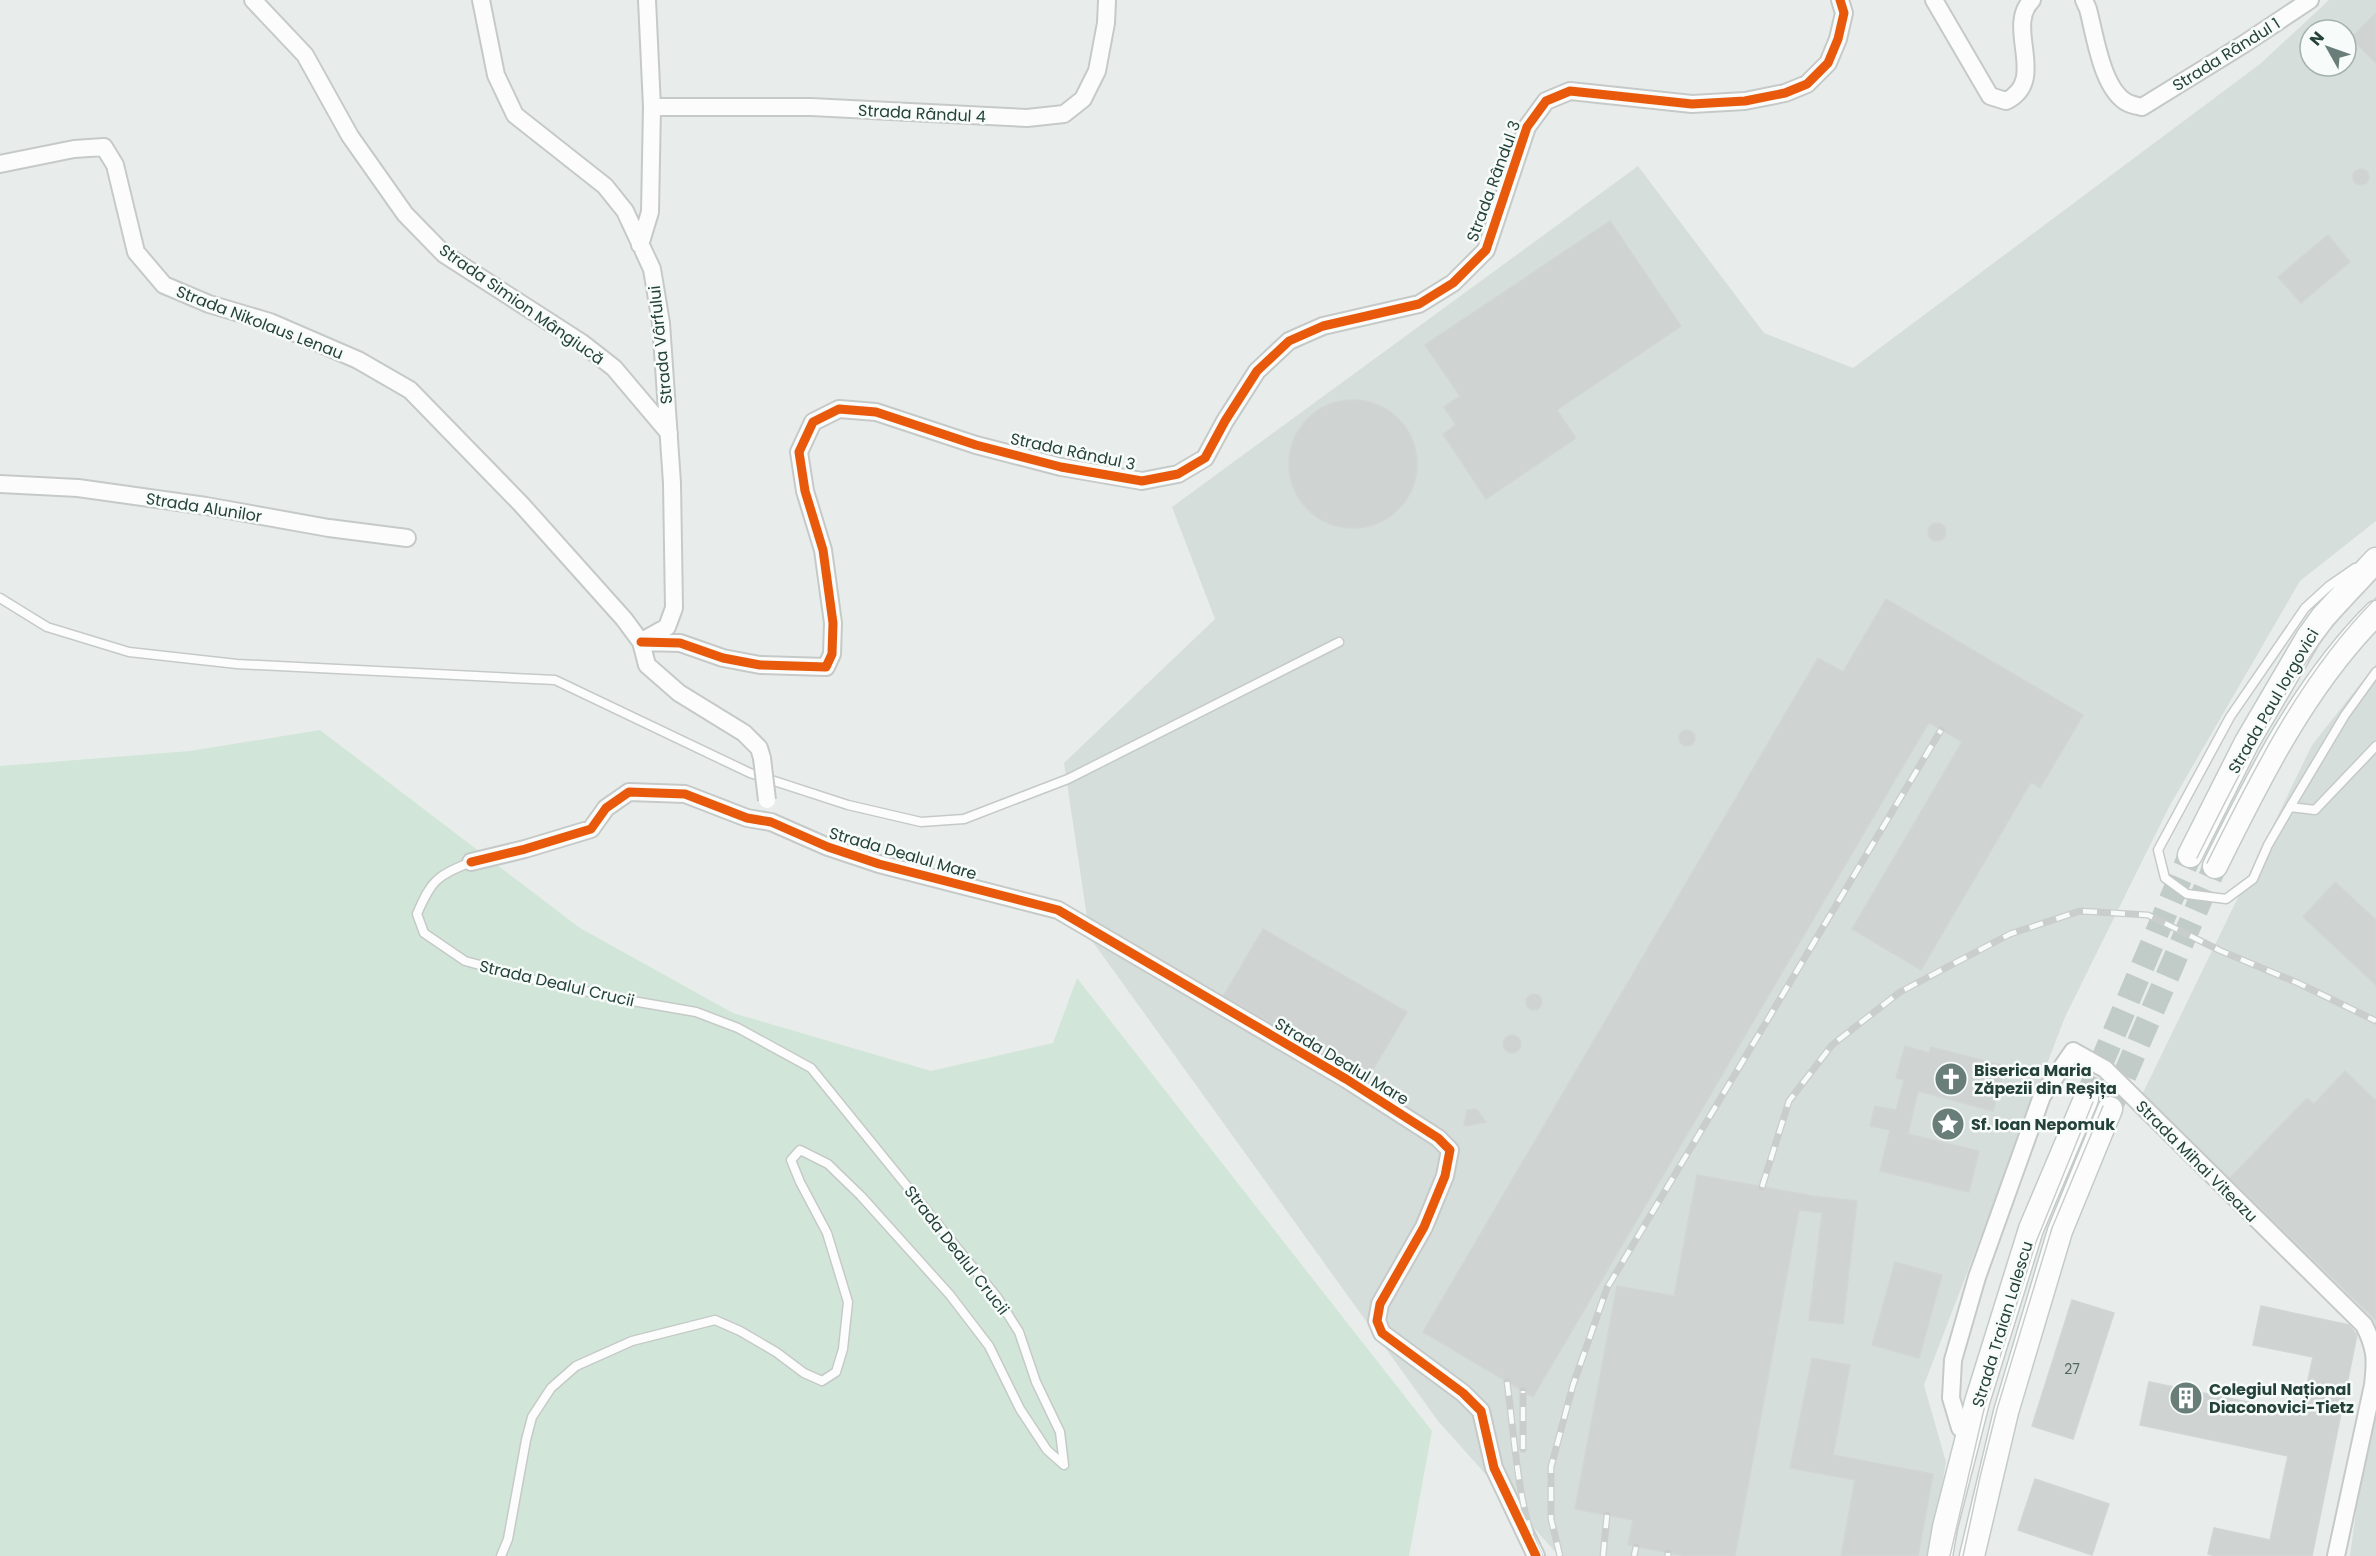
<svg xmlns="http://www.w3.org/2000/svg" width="2376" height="1556" font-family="Poppins,sans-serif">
	<rect width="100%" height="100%" fill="#e8edeb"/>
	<path fill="#d6dedb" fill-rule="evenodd" d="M 2329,0 L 2376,0 L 2376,521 L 2300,581 L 2169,807 L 2065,1017 L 1924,1385 L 1946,1462 L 1930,1556 L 1559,1556 L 1438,1421 L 1090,938 L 1064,763 L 1215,619 L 1172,507 L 1638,166 L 1764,333 L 1853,368 L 2260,64 ZM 2310,30 L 2346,30 L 2346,66 L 2310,66 Z
		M 2376,664 L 2376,1556 L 2350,1556 L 2376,1362 L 2375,1341 L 2138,1103 L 2312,745 Z"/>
	<path fill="#d1e6d8" d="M 320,730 L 580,928 L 733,1013 L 931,1071 L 1053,1043 L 1077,978 L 1432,1431 L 1409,1556 L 0,1556 L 0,766 L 190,751 Z"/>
	<path fill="#cfd4d2" stroke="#d1d6d4" stroke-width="1.5" d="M 2376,13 L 2376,63 L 2351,38 Z
		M2353 177a8 8 0 1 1 16 0a8 8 0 1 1-16 0Z
		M 1610,221 L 1681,326 L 1557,410 L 1576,438 L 1486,499 L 1443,434 L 1456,425 L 1444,407 L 1460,396 L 1425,345 Z
		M 2328,235 L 2350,262 L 2301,303 L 2278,277 Z
		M1289 464a64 64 0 1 1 128 0a64 64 0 1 1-128 0Z
		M1928 532a9 9 0 1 1 18 0a9 9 0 1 1-18 0Z
		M 1886,599 L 2083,715 L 2040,788 L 2031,782 L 1921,970 L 1852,929 L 1962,742 L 1929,722 L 1533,1397 L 1423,1332 L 1818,658 L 1843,672 Z
		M1679 738a8 8 0 1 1 16 0a8 8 0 1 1-16 0Z
		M 2335,882 L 2376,920 L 2376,985 L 2303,917 Z
		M 1263,929 L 1407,1012 L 1367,1080 L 1224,995 Z
		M1526 1002a8 8 0 1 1 16 0a8 8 0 1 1-16 0Z
		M1503 1044a9 9 0 1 1 18 0a9 9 0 1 1-18 0Z
		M 1905,1046 L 1929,1053 L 1931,1047 L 2005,1066 L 1993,1111 L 1918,1091 L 1908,1134 L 1979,1151 L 1969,1192 L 1880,1171 L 1890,1130 L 1870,1126 L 1875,1106 L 1896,1110 L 1904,1080 L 1896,1078 Z
		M 2345,1071 L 2376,1101 L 2376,1320 L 2230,1178 L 2307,1098 L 2314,1104 Z
		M 1476,1109 L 1486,1122 L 1464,1126 L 1467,1110 Z
		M 1697,1175 L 1813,1196 L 1857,1201 L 1843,1324 L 1809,1320 L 1822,1213 L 1799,1210 L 1735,1556 L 1686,1556 L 1628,1545 L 1633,1520 L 1575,1509 L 1617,1286 L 1674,1296 Z
		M 1895,1262 L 1942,1275 L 1919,1358 L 1872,1345 Z
		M 2072,1300 L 2114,1313 L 2073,1439 L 2032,1426 Z
		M 2261,1306 L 2349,1325 L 2357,1335 L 2312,1556 L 2216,1556 L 2208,1554 L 2214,1528 L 2270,1540 L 2288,1456 L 2140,1425 L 2149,1382 L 2301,1413 L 2313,1357 L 2253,1345 Z
		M 1812,1358 L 1850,1365 L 1833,1455 L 1933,1474 L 1918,1556 L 1841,1556 L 1855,1480 L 1790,1468 Z
		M 2035,1479 L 2109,1504 L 2092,1555 L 2018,1530 Z"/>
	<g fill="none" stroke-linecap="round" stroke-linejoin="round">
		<path stroke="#c1cbc8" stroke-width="24" stroke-dasharray="24 12" stroke-linecap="butt" d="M 2086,1099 L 2190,855
			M 2110,1109 L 2215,866"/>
		<defs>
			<path id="service" d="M 2355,568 L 2329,586 L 2305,608 L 2230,717 L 2158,850 L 2165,878 L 2187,894 L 2226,899 L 2253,879 L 2268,845 L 2290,807 L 2345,715 L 2376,672
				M 0,598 L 47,627 L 129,652 L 237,664 L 555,680 L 750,773 L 848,805 L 921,822 L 964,819 L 1068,779 L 1339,642
				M 2290,807 L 2315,810 L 2376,746
				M 471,862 C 437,876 432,879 417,914 L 424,933 L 465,961 L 535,980 L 621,999 L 696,1012 L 738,1028 L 811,1068 L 997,1297 L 1019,1332 L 1036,1382 L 1060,1432 L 1064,1465 L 1047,1450 L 1020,1409 L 989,1346 L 950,1295 L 861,1196 L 828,1164 L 800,1150 L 791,1160 L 800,1182 L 827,1233 L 848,1302 L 843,1349 L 836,1372 L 822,1381 L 804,1373 L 776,1352 L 740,1331 L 715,1320 L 632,1341 L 576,1366 L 551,1388 L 532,1417 L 526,1440 L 508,1539 L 501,1556"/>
			<path id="minor" d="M 253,0 L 305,55 L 350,136 L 405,214 L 444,254 L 582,343 L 614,368 L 669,433
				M 481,0 L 496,75 L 515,115 L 605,186 L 625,211 L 652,269 L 661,323 L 672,483 L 674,608 L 667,627 L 642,641
				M 1934,0 L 1990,96 L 2006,101 C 2049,80 2004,27 2032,0
				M 2084,0 L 2088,9 C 2095,35 2102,90 2128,103 C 2132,105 2138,106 2142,107 L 2244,44 L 2310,0
				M 652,107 L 811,107 L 1027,118 L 1064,114 L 1083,99 L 1097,71 L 1106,23 L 1107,0
				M 0,164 L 74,149 L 104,147 L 115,165 L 136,252 L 164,285 L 209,304 L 270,322 L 358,360 L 410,390 L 521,504 L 624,619 L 641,642 L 647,665 L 679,693 L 744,733 L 759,748 L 762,758
				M 640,245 L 650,212 L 652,107 L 647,0
				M 0,484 L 78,488 L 206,506 L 329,528 L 407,538
				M 641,642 L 680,643 L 723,658 L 760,665 L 826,667 L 832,654 L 833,623 L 823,550 L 805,491 L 799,452 L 813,422 L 839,409 L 876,412 L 976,445 L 1061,467 L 1142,481 L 1178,474 L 1205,458 L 1225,421 L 1257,371 L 1289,341 L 1323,326 L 1419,304 L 1453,283 L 1486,250 L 1527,127 L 1546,101 L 1570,91 L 1692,104 L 1745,101 L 1785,93 L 1807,84 L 1828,63 L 1838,39 L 1844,13 L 1840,0
				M 471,862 L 525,849 L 591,829 L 606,808 L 629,792 L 685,794 L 747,818 L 771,822 L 828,847 L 879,864 L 1058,910 L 1346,1079 L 1438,1138 L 1450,1150 L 1445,1176 L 1424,1227 L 1380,1304 L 1377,1321 L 1382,1333 L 1463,1393 L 1481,1411 L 1494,1468 L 1536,1556
				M 1968,1435 L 1960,1428 L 1951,1398 L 1953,1360 L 1977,1277 L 2042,1096 L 2073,1051 L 2105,1069 L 2364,1325 C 2376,1349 2376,1359 2373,1385 L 2336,1556"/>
			<path id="secondary" d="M 2190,855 L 2247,742 L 2308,638 L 2323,617 L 2376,560
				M 2215,866 C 2259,777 2305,684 2376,613
				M 1940,1556 L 1945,1527 L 1977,1402 L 2031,1229 L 2086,1099
				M 1972,1556 L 2006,1412 L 2060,1231 L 2110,1109"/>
		</defs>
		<use href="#service" stroke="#c5cac8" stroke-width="11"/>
		<use href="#minor" stroke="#c5cac8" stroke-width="20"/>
		<use href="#secondary" stroke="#c3cbc8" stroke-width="27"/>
		<use href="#service" stroke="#fcfcfc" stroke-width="8"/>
		<use href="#minor" stroke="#fcfcfc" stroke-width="16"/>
		<use href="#secondary" stroke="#fcfcfc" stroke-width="24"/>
		<path stroke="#c9cdcc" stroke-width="1.5" d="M 2197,858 C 2233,786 2269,713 2316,648 C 2333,623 2355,601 2376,579
			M 2207,863 C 2254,769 2301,673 2376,598
			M 1950,1556 L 1985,1405 L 2036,1242 L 2093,1102
			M 1963,1556 L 1980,1477 L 1997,1409 L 2052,1228 L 2103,1106"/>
		<defs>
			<path id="rail" d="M 1762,1187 L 1789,1101 L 1832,1045 L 1900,992 L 2010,934 L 2080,911 L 2148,915 L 2221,951 L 2298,983 L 2376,1021
				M 1507,1382 C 1514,1431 1518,1514 1540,1556
				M 1523,1449 L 1523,1391
				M 1560,1556 L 1551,1519 L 1551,1467 L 1573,1385 L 1607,1288 L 1941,730
				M 1603,1556 L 1607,1515
				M 1634,1556 L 1636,1547
				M 1668,1556 L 1668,1553"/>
		</defs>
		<use href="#rail" stroke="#c9cdcc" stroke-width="7"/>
		<use href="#rail" stroke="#f7fbf9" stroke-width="4.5" stroke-dasharray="14" stroke-linecap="butt"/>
		<defs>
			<path id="minor-bridge" d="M 762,758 L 767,800"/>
		</defs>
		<use href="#minor-bridge" stroke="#c5cac8" stroke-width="20" stroke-linecap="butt"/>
		<use href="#minor-bridge" stroke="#fcfcfc" stroke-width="16"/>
		<defs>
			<path id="cycleway" d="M 641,642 L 680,643 L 723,658 L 760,665 L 826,667 L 832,654 L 833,623 L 823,550 L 805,491 L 799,452 L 813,422 L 839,409 L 876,412 L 976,445 L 1061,467 L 1142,481 L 1178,474 L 1205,458 L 1225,421 L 1257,371 L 1289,341 L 1323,326 L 1419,304 L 1453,283 L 1486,250 L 1527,127 L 1546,101 L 1570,91 L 1692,104 L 1745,101 L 1785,93 L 1807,84 L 1828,63 L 1838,39 L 1844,13 L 1840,0
				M 471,862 L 525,849 L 591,829 L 606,808 L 629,792 L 685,794 L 747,818 L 771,822 L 828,847 L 879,864 L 1058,910 L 1346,1079 L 1438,1138 L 1450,1150 L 1445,1176 L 1424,1227 L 1380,1304 L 1377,1321 L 1382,1333 L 1463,1393 L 1481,1411 L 1494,1468 L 1536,1556"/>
		</defs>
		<use href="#cycleway" stroke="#f7fbf9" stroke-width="13"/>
		<use href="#cycleway" stroke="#e8590c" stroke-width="9"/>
	</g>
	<defs>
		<symbol id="church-disc" viewBox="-11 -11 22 22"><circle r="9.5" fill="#697e78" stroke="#f7fbf9"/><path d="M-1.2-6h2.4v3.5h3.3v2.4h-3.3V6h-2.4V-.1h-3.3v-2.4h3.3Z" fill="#fff"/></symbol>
		<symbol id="sight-disc" viewBox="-11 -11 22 22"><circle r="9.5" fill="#697e78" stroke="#f7fbf9"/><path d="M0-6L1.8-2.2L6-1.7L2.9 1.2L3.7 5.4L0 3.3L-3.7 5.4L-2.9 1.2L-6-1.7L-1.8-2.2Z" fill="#fff"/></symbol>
		<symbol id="building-disc" viewBox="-11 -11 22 22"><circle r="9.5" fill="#697e78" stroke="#f7fbf9"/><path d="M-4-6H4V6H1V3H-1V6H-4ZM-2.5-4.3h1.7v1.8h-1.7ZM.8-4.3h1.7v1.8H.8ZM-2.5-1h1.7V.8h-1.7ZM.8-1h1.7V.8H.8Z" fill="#fff"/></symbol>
	</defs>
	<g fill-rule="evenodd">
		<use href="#church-disc" x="1932" y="1060" width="38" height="38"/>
		<use href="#sight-disc" x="1929" y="1105" width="38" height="38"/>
		<use href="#building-disc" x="2167" y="1379" width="38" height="38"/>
	</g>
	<g text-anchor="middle" stroke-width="5" stroke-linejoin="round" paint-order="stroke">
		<g font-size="14" fill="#506761">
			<text x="2072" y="1374">27</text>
		</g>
		<g font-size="16" fill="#24423a" stroke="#f7fbf9">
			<text transform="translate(2226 54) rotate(-32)" y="6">Strada Rândul 1</text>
			<text transform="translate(922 113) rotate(3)" y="6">Strada Rândul 4</text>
			<text transform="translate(1493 181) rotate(-70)" y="6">Strada Rândul 3</text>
			<text transform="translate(522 304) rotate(35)" y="6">Strada Simion Mângiucă</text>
			<text transform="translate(260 322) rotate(21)" y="6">Strada Nikolaus Lenau</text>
			<text transform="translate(660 345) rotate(-96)" y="6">Strada Vârfului</text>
			<text transform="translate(1073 451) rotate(12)" y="6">Strada Rândul 3</text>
			<text transform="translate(204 507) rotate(9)" y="6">Strada Alunilor</text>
			<text transform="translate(2273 701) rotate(-60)" y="6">Strada Paul Iorgovici</text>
			<text transform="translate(903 853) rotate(16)" y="6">Strada Dealul Mare</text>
			<text transform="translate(557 983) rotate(13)" y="6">Strada Dealul Crucii</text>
			<text transform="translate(1342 1061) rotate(31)" y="6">Strada Dealul Mare</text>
			<text transform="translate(2197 1161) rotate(45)" y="6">Strada Mihai Viteazu</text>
			<text transform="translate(957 1250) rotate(52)" y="6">Strada Dealul Crucii</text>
			<text transform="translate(2002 1324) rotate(-73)" y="6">Strada Traian Lalescu</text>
		</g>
		<g font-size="16" font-weight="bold" fill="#24423a" stroke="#f7fbf9" text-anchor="start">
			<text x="1974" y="1076">Biserica Maria<tspan x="1974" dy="18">Zăpezii din Reșița</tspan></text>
			<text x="1971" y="1130">Sf. Ioan Nepomuk</text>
			<text x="2209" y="1395">Colegiul Național<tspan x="2209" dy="18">Diaconovici-Tietz</tspan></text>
		</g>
	</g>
	<g transform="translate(2328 48) rotate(310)"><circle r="28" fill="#f7fbf9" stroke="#a3b1ad" stroke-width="1.5"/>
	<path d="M0-4.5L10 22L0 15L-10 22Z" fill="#697e78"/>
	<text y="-9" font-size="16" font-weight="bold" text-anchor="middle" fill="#24423a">N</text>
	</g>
</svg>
